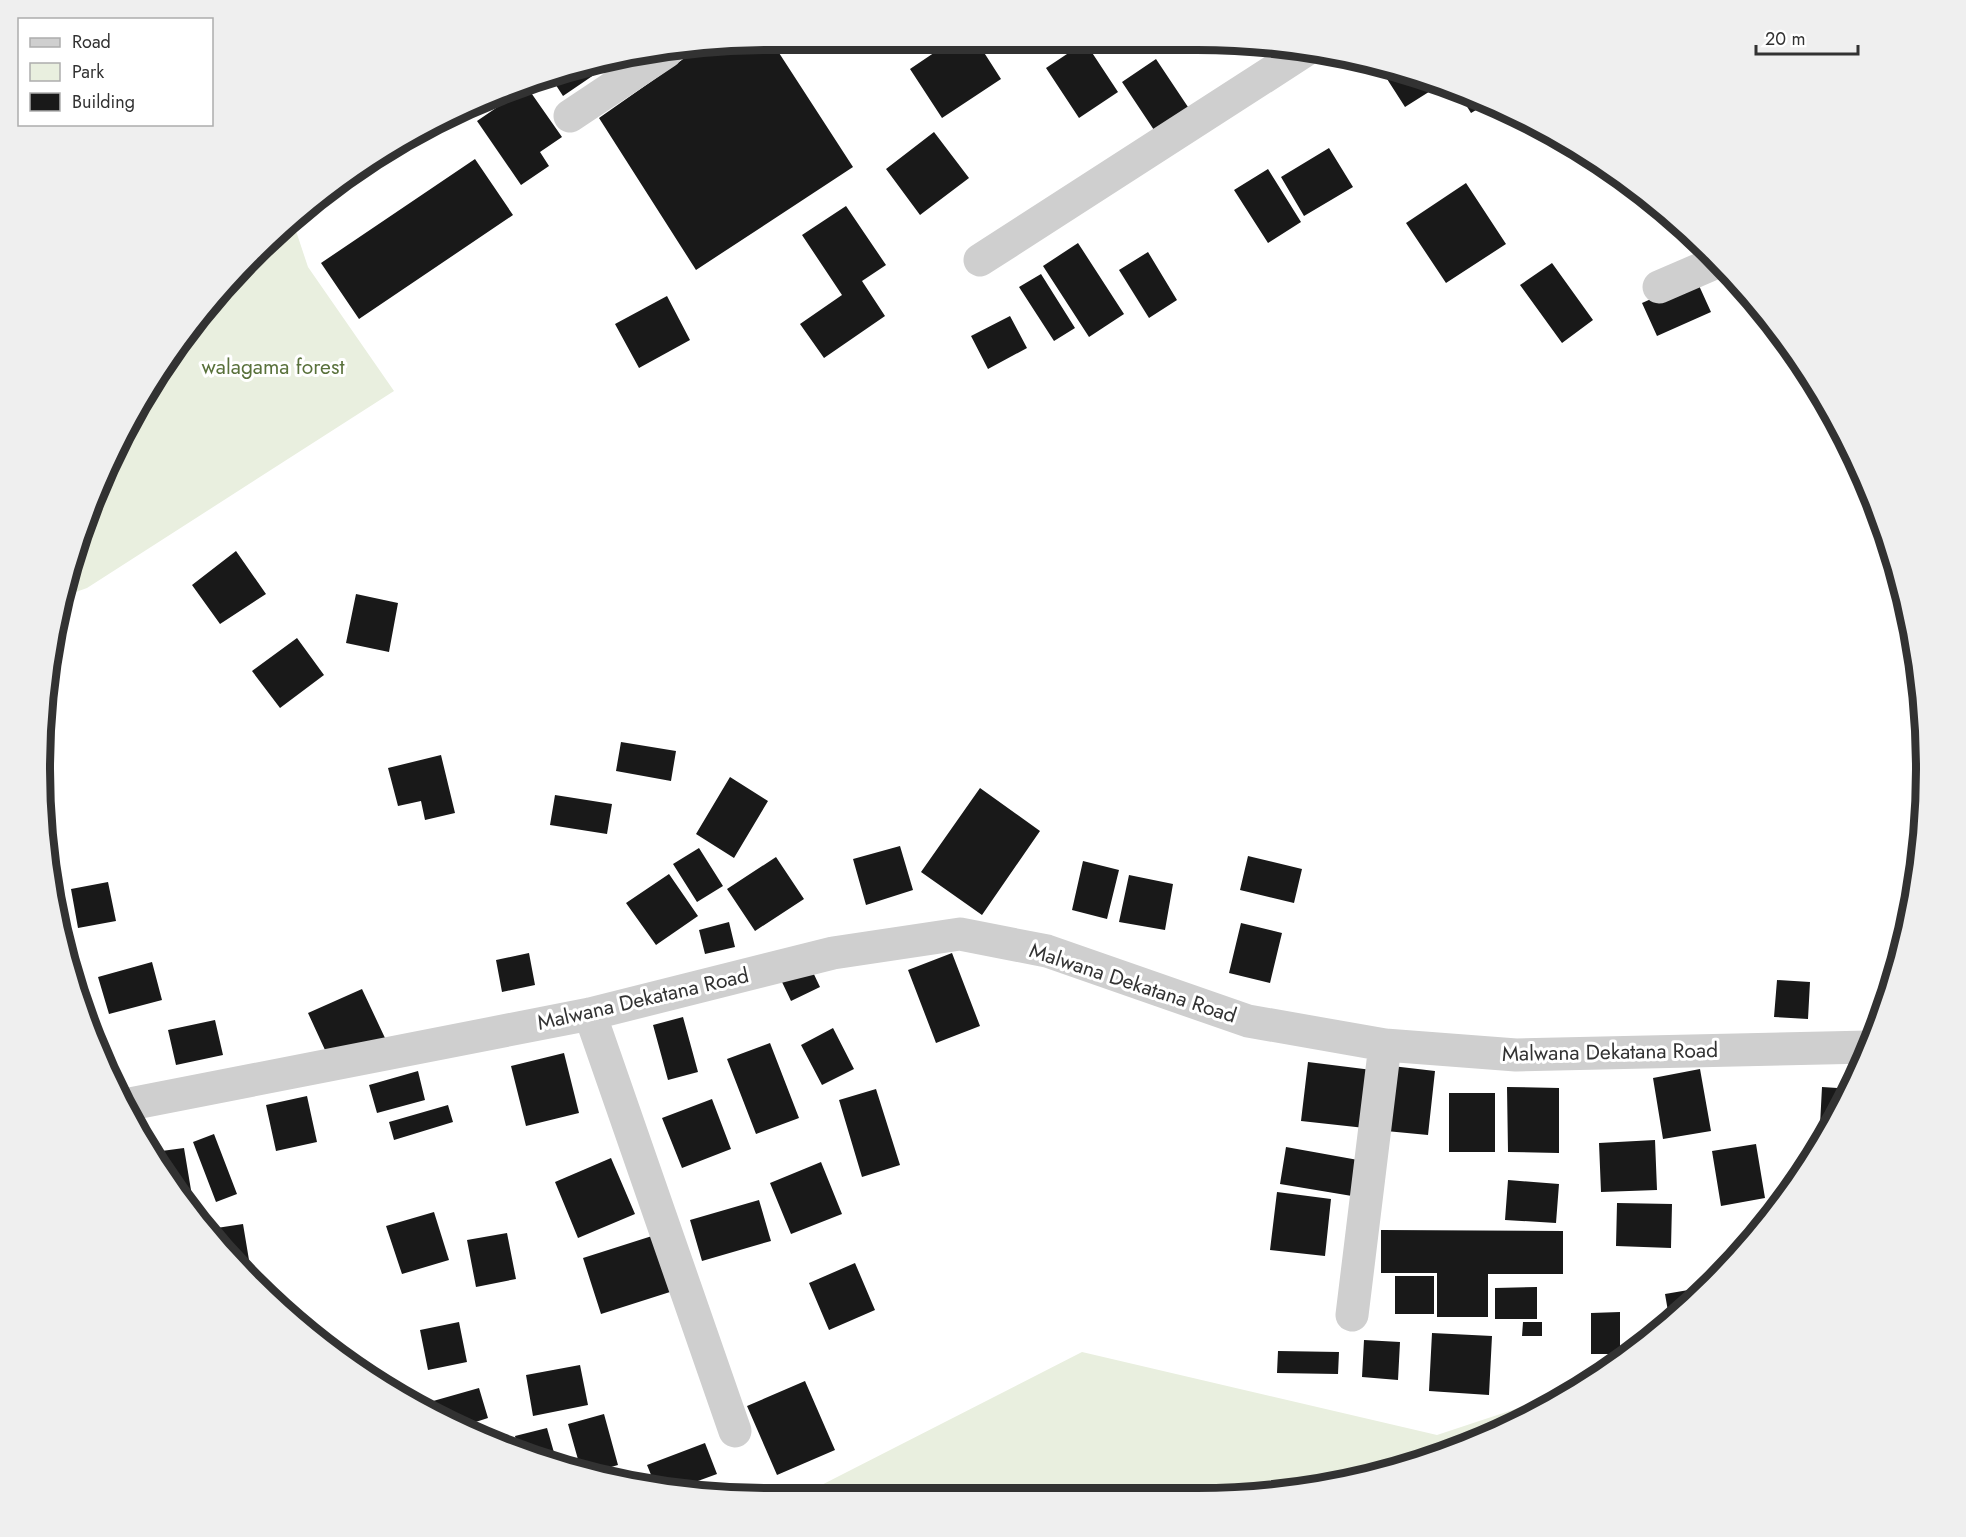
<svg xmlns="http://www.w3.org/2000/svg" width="1966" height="1537" font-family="Jost,sans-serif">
	<rect width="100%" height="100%" fill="#fff"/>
	<path fill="#e9efdf" d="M 293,222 L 308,267 L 394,391 L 87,588 L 62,597 L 64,580 L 137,404 L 252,253 Z
		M 1082,1352 L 1437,1435 L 1579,1388 L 1563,1400 L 1432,1459 L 1246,1496 L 796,1498 Z"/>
	<path fill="#191919" d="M 770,39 L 853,167 L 696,270 L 599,118 L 699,48 Z
		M 953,40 L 976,40 L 1001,79 L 942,118 L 910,69 Z
		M 1085,42 L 1118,92 L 1079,118 L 1046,68 Z
		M 1156,59 L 1196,119 L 1162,142 L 1122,82 Z
		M 607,60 L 610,64 L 563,96 L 550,76 L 579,64 Z
		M 1380,68 L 1432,78 L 1443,83 L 1405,107 Z
		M 527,87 L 562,137 L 540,152 L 549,166 L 521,185 L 477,121 Z
		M 1456,89 L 1487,103 L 1488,103 L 1471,113 Z
		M 934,132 L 969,178 L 920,215 L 886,169 Z
		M 1329,148 L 1353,187 L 1304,216 L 1281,177 Z
		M 475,159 L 513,215 L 359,319 L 321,263 Z
		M 1268,169 L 1301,222 L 1268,243 L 1234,190 Z
		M 1466,183 L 1506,244 L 1446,283 L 1406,223 Z
		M 846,206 L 886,265 L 862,281 L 885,316 L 824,358 L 800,324 L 842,295 L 802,235 Z
		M 1078,243 L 1124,314 L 1089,337 L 1043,266 Z
		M 1148,252 L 1177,300 L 1149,318 L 1119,270 Z
		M 1552,263 L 1593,320 L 1562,343 L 1520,285 Z
		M 1041,274 L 1075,328 L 1054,341 L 1019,287 Z
		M 1696,279 L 1711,312 L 1657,336 L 1642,303 Z
		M 667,296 L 690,340 L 639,368 L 615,324 Z
		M 1010,316 L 1027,348 L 988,369 L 971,336 Z
		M 236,551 L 266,594 L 220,624 L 192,585 Z
		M 356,594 L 398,603 L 389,652 L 346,643 Z
		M 297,638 L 324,675 L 280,708 L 252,671 Z
		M 621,742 L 676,751 L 671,781 L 616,771 Z
		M 441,755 L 455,813 L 425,820 L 421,801 L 398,806 L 388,768 Z
		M 730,777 L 768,801 L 734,858 L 696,834 Z
		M 980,788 L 1040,831 L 982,915 L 921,872 Z
		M 555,795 L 612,804 L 607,834 L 550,825 Z
		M 900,846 L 913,890 L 866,905 L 853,859 Z
		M 699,848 L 723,886 L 697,902 L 673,864 Z
		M 1248,856 L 1302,869 L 1294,903 L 1240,890 Z
		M 776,857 L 804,899 L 755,931 L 727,889 Z
		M 1083,861 L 1119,870 L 1107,919 L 1072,910 Z
		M 669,874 L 698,916 L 656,945 L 626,903 Z
		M 1129,875 L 1173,884 L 1165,930 L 1119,922 Z
		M 108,882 L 116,921 L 78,928 L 71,889 Z
		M 729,922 L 735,947 L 705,954 L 699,930 Z
		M 1241,923 L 1282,933 L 1270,983 L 1229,973 Z
		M 529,953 L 535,985 L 502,992 L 496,960 Z
		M 952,953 L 980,1026 L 936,1043 L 908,970 Z
		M 152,962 L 162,1000 L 109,1014 L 98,977 Z
		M 811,968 L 820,987 L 791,1001 L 782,982 Z
		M 1777,980 L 1810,982 L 1808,1019 L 1774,1017 Z
		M 362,989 L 385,1038 L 331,1063 L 308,1013 Z
		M 683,1017 L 698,1072 L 668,1080 L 653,1025 Z
		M 215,1020 L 223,1055 L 176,1065 L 168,1030 Z
		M 833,1028 L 854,1069 L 822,1085 L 801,1045 Z
		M 770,1043 L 799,1118 L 756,1134 L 727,1059 Z
		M 564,1053 L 579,1113 L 526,1126 L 511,1066 Z
		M 1308,1062 L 1372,1070 L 1365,1128 L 1301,1121 Z
		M 1392,1066 L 1435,1071 L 1428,1135 L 1386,1131 Z
		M 1700,1069 L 1711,1131 L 1663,1139 L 1653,1078 Z
		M 418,1071 L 425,1100 L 377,1113 L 369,1085 Z
		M 1507,1087 L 1559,1088 L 1559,1153 L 1508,1152 Z
		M 1822,1087 L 1853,1089 L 1819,1144 Z
		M 876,1089 L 900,1165 L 862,1177 L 839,1100 Z
		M 1449,1093 L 1495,1093 L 1495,1152 L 1449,1152 Z
		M 307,1096 L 317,1142 L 276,1151 L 266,1105 Z
		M 712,1099 L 731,1149 L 682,1168 L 662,1118 Z
		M 448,1105 L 453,1122 L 394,1140 L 389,1122 Z
		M 214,1134 L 237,1194 L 216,1202 L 193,1142 Z
		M 1655,1140 L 1657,1190 L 1601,1192 L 1599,1143 Z
		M 1756,1144 L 1765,1198 L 1721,1206 L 1712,1151 Z
		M 1286,1147 L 1358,1160 L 1352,1196 L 1280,1184 Z
		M 184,1148 L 193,1202 L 190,1203 L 155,1157 L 154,1152 Z
		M 611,1158 L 635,1214 L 578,1238 L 555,1182 Z
		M 821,1162 L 842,1214 L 791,1234 L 770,1183 Z
		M 1508,1180 L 1559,1184 L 1556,1223 L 1505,1220 Z
		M 1277,1192 L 1331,1199 L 1325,1256 L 1270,1250 Z
		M 759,1200 L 771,1241 L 702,1261 L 690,1220 Z
		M 1617,1203 L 1672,1204 L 1671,1248 L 1616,1246 Z
		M 434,1212 L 449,1260 L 402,1274 L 386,1226 Z
		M 243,1224 L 251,1272 L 244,1273 L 210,1229 Z
		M 1381,1230 L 1563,1231 L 1563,1274 L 1488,1274 L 1488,1317 L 1437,1317 L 1437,1273 L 1381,1273 Z
		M 507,1233 L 516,1279 L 476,1287 L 467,1240 Z
		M 652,1236 L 670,1292 L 601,1314 L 583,1258 Z
		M 855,1263 L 875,1310 L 829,1330 L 809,1283 Z
		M 1395,1276 L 1434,1276 L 1434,1314 L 1395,1314 Z
		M 1537,1287 L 1537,1319 L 1495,1319 L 1495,1288 Z
		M 1706,1287 L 1679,1317 L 1670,1323 L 1665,1294 Z
		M 1620,1312 L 1620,1354 L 1591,1354 L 1591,1313 Z
		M 459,1322 L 467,1362 L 428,1370 L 420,1330 Z
		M 1523,1322 L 1542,1322 L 1542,1336 L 1522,1336 Z
		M 1432,1333 L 1492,1336 L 1489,1395 L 1429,1391 Z
		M 1364,1340 L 1400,1342 L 1398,1380 L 1362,1377 Z
		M 1278,1351 L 1339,1352 L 1338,1374 L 1277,1373 Z
		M 580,1365 L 588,1405 L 533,1416 L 526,1375 Z
		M 805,1381 L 835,1450 L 777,1475 L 747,1406 Z
		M 479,1388 L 488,1418 L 460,1427 L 419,1405 Z
		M 604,1414 L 618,1465 L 590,1473 L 581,1470 L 568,1424 Z
		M 547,1428 L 557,1463 L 519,1452 L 515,1436 Z
		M 705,1443 L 717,1474 L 676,1489 L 656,1487 L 647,1465 Z"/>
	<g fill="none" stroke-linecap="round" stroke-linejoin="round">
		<path stroke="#cfcfcf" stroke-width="33" d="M 570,116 L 666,52
			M 980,260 L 1303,52
			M 1659,287 L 1719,261
			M 590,1014 L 735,1431
			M 125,1105 L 590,1014 L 833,953 L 960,934 L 1047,951 L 1248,1021 L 1385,1045 L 1516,1055 L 1869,1047
			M 1352,1315 L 1385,1045"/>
	</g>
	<g text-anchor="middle" stroke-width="6" stroke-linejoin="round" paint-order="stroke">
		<g font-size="21" fill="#59713b" stroke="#fff">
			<text x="273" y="374">walagama forest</text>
		</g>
		<g font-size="21" fill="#323232" stroke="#fff">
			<text transform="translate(1133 983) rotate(18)" y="7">Malwana Dekatana Road</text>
			<text transform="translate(643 999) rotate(-13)" y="7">Malwana Dekatana Road</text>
			<text transform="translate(1610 1052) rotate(-1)" y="7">Malwana Dekatana Road</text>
		</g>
	</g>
	<path d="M0 0H1966V1537H0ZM769 50H1197A719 719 0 0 1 1916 769V769A719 719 0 0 1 1197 1488H769A719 719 0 0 1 50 769V769A719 719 0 0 1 769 50Z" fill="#efefef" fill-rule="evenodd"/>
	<path fill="none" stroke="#323232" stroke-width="8" d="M769 50H1197A719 719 0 0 1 1916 769V769A719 719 0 0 1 1197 1488H769A719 719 0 0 1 50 769V769A719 719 0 0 1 769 50Z"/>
	<rect x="18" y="18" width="195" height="108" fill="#ffffff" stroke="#adadad" stroke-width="1.5"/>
	<rect x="30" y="38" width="30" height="9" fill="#cfcfcf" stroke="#adadad" stroke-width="1.5"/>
	<text x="72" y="48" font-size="18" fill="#323232">Road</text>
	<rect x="30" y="63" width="30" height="18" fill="#e9efdf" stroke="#adadad" stroke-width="1.5"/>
	<text x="72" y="78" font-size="18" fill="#323232">Park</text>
	<rect x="30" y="93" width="30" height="18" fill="#191919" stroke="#adadad" stroke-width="1.5"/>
	<text x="72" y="108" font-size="18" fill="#323232">Building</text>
	<path d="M1756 45v9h102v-9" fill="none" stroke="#323232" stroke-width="3"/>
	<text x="1765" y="45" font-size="18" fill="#323232" stroke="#ffffff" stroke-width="4.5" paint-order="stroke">20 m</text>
</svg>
